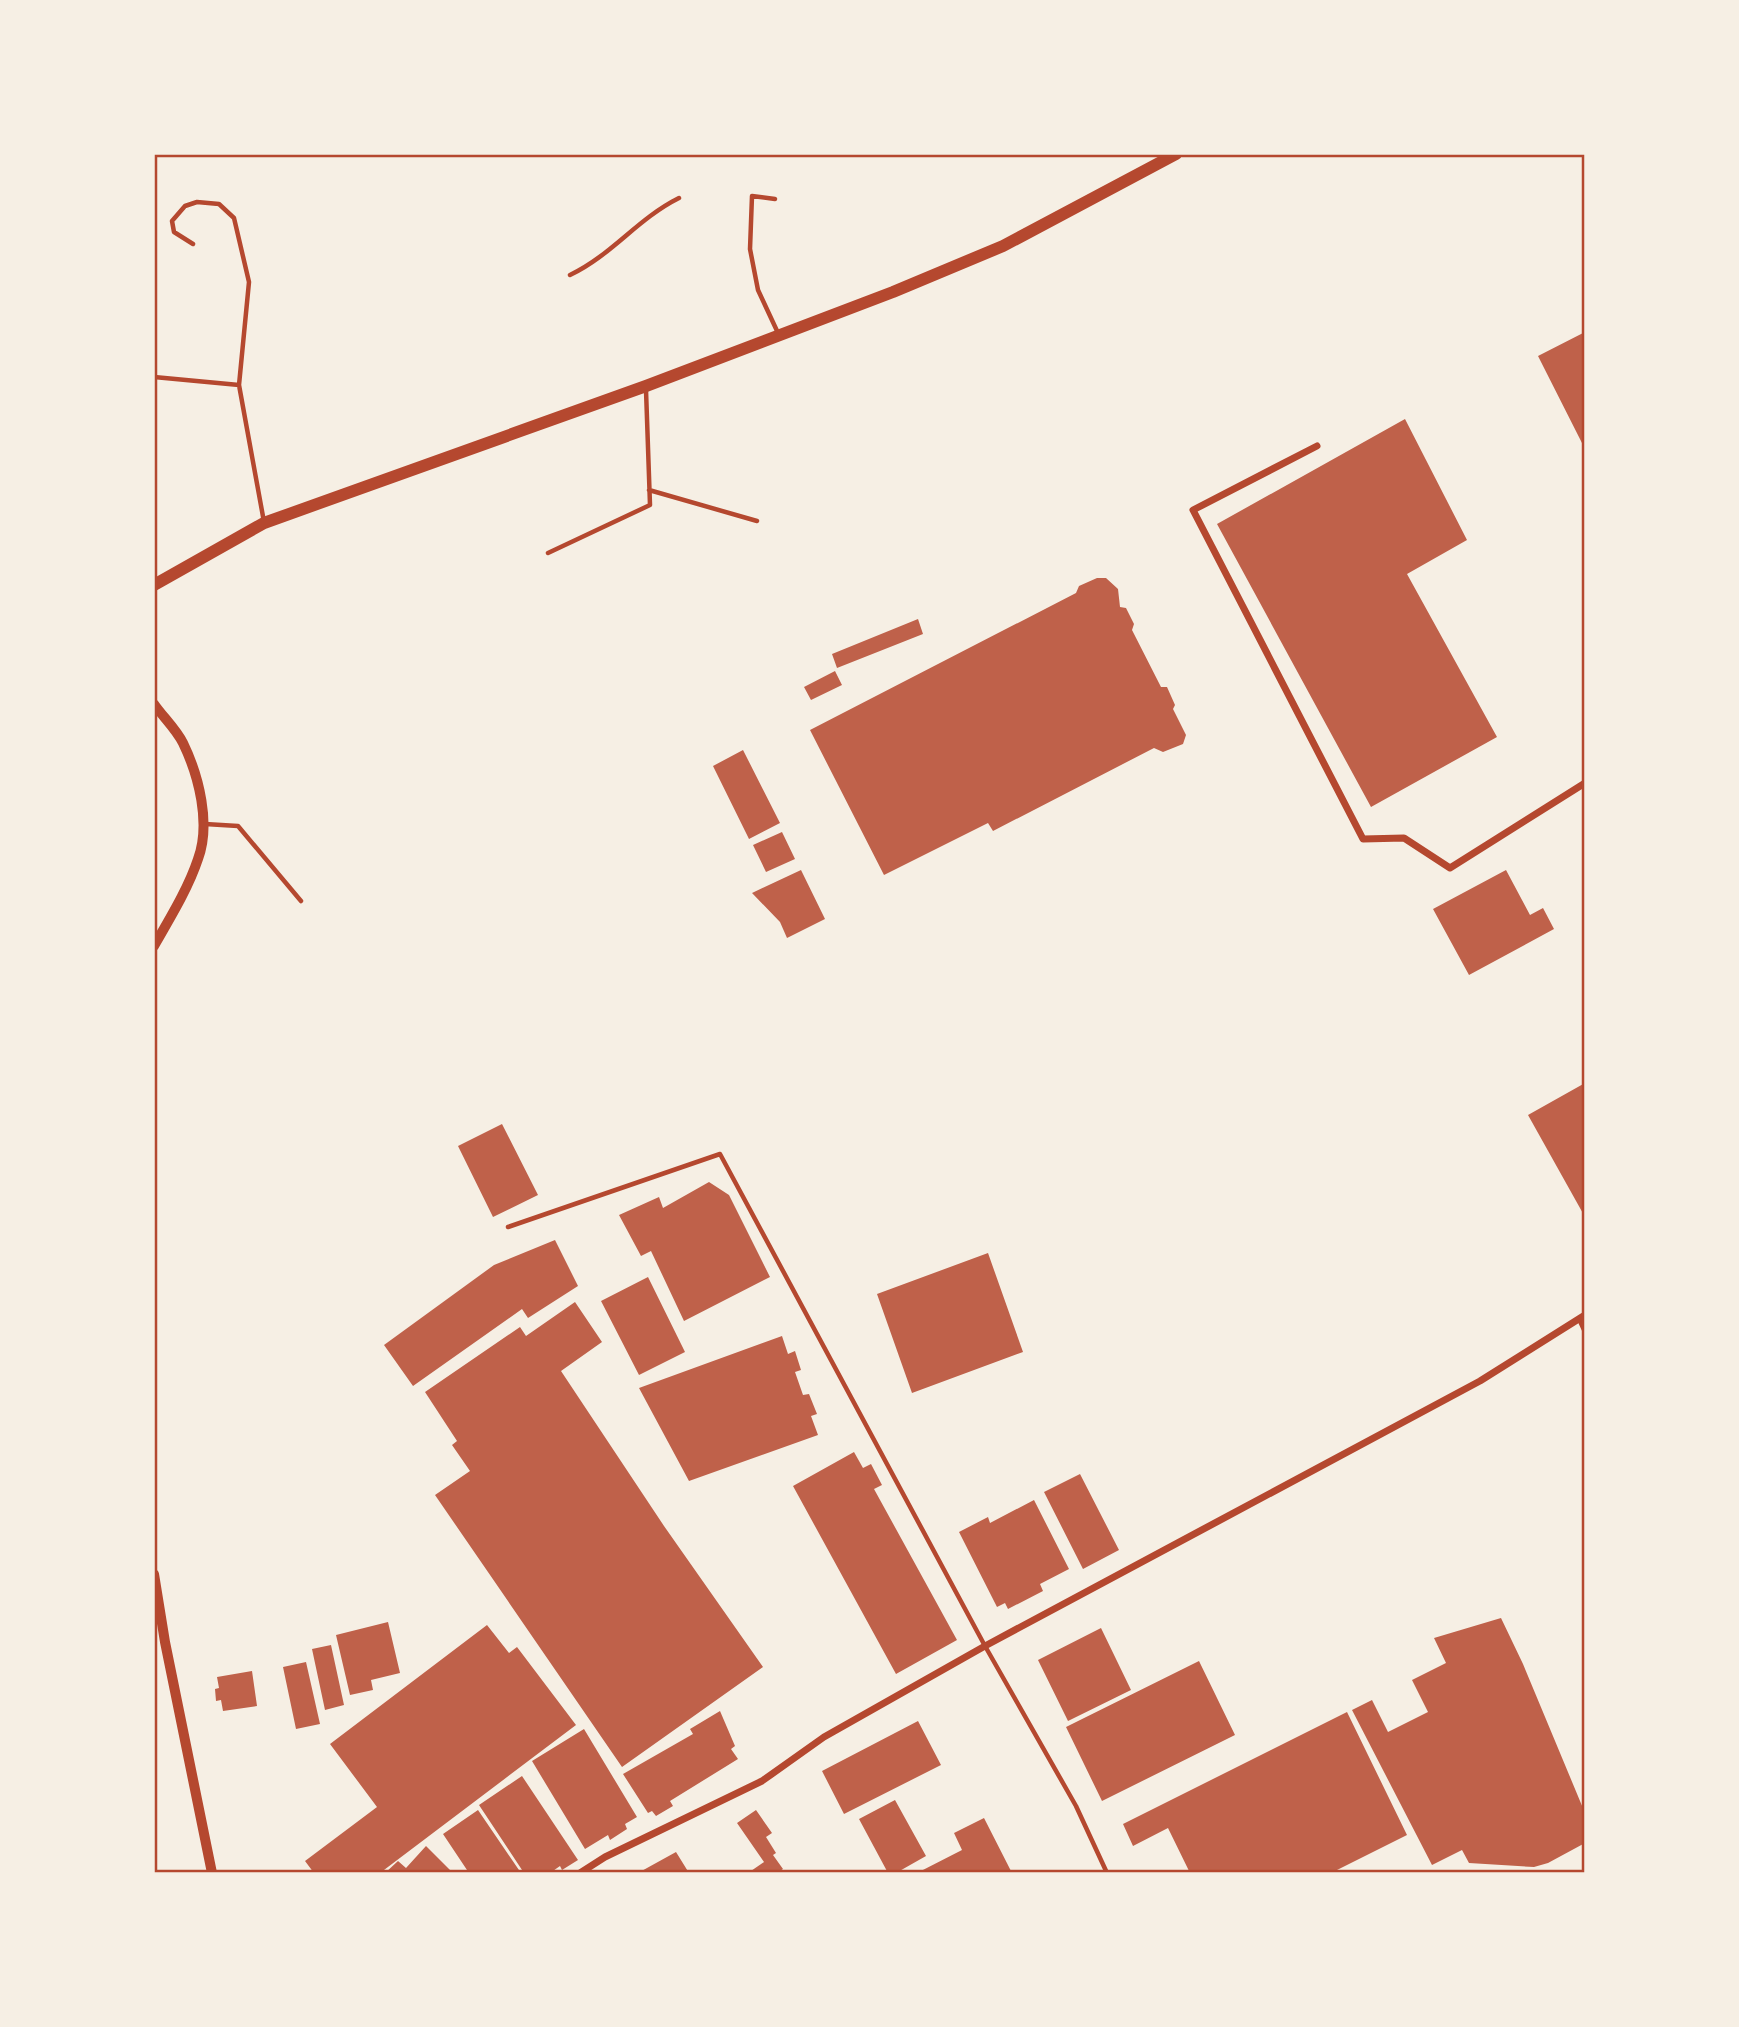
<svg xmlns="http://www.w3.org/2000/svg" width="1739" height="2027" font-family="Poppins,sans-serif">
	<rect width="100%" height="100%" fill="#f6efe4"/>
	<path fill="#bf614a" d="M 1585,332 L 1585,449 L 1538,356 Z
		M 1405,419 L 1467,540 L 1407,574 L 1497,737 L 1371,807 L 1217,524 Z
		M 1097,578 L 1106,578 L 1118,589 L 1120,607 L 1126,608 L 1134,624 L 1132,630 L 1161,687 L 1167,687 L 1175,705 L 1173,709 L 1186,735 L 1183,744 L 1163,752 L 1154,748 L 993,831 L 988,823 L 884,875 L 810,730 L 1076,593 L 1079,586 Z
		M 918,619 L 923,634 L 837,668 L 832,654 Z
		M 835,671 L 842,685 L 811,700 L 804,687 Z
		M 743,750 L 780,823 L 749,839 L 713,766 Z
		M 782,832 L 795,859 L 766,872 L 753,845 Z
		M 801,870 L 825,919 L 787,938 L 780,922 L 752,893 Z
		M 1506,870 L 1530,915 L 1543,908 L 1554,929 L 1469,975 L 1433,909 Z
		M 1585,1083 L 1585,1217 L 1528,1115 Z
		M 502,1124 L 538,1195 L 493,1217 L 458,1146 Z
		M 709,1182 L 729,1195 L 770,1277 L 684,1321 L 651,1251 L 641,1256 L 619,1215 L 659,1197 L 663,1208 Z
		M 555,1240 L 578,1286 L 528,1318 L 522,1309 L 413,1386 L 384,1345 L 494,1265 Z
		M 988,1253 L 1023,1352 L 912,1393 L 877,1294 Z
		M 648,1277 L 685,1352 L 639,1375 L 601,1301 Z
		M 575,1302 L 602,1342 L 561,1371 L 664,1526 L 763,1667 L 622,1767 L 435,1495 L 470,1471 L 452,1445 L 457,1441 L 425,1392 L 520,1327 L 526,1336 Z
		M 782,1336 L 788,1354 L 795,1351 L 801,1370 L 795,1372 L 803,1395 L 809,1394 L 817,1414 L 811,1416 L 818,1435 L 689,1481 L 639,1388 Z
		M 854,1452 L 863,1468 L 871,1464 L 882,1485 L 874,1489 L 957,1640 L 896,1674 L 793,1486 Z
		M 1080,1474 L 1119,1550 L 1083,1569 L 1044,1492 Z
		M 1034,1500 L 1069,1569 L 1040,1584 L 1043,1591 L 1008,1609 L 1005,1603 L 997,1607 L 959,1532 L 988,1517 L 990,1523 Z
		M 1501,1618 L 1523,1664 L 1585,1813 L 1585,1843 L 1548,1863 L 1534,1867 L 1469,1863 L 1462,1850 L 1432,1865 L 1352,1710 L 1372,1700 L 1388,1732 L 1428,1712 L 1412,1680 L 1446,1663 L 1434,1638 Z
		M 388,1622 L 400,1673 L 371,1680 L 373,1690 L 350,1695 L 336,1635 Z
		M 487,1625 L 509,1653 L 517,1647 L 576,1725 L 380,1873 L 314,1873 L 305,1861 L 377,1807 L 330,1744 Z
		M 1101,1628 L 1131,1690 L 1068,1721 L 1038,1660 Z
		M 331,1645 L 344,1705 L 325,1710 L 312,1649 Z
		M 1199,1661 L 1235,1735 L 1102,1801 L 1066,1727 Z
		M 306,1662 L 320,1724 L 296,1729 L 283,1667 Z
		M 252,1671 L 257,1706 L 223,1711 L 221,1700 L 216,1701 L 215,1689 L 219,1688 L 217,1677 Z
		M 720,1711 L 735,1746 L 731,1749 L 738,1759 L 670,1801 L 673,1806 L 656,1816 L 652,1811 L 648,1813 L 623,1774 L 693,1734 L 690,1729 Z
		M 1347,1712 L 1407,1835 L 1331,1873 L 1190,1873 L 1168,1828 L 1133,1846 L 1123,1824 Z
		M 918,1721 L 941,1765 L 844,1814 L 822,1771 Z
		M 584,1729 L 637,1817 L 625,1824 L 627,1829 L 610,1840 L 608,1835 L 585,1849 L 532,1761 Z
		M 522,1776 L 578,1860 L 562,1870 L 560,1866 L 550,1873 L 524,1873 L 479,1805 Z
		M 895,1800 L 926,1856 L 896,1873 L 888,1873 L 859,1819 Z
		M 478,1810 L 521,1873 L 469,1873 L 443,1834 Z
		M 756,1810 L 772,1833 L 766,1837 L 776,1853 L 773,1855 L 783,1869 L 777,1873 L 748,1873 L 764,1862 L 737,1823 Z
		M 984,1818 L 1012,1873 L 917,1873 L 962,1850 L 954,1833 Z
		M 426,1846 L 453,1873 L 385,1873 L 398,1861 L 406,1868 Z
		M 676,1852 L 689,1873 L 638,1873 L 647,1868 Z"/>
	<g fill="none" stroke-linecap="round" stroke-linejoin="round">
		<path stroke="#b5482f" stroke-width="4.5" d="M 775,199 L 752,196 L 750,249 L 758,290 L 778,333
			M 193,244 L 174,232 L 172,221 L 185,206 L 197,202 L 219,204 L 234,218 L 249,282 L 239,385 L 264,522
			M 570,275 C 612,255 637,219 679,198
			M 154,377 L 239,385
			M 649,490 L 757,521
			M 548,553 L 650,505 L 646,390
			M 205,824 L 238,826 L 301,901
			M 508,1227 L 720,1154 L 985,1646 L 1076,1806 L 1107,1873
			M 1579,1319 L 1585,1332"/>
		<path stroke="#b5482f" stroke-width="7" d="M 1317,446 L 1193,510 L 1363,839 L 1404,838 L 1450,868 L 1585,783
			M 580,1873 L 605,1857 L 762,1781 L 824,1737 L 985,1646 L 1480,1381 L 1585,1315"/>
		<path stroke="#b5482f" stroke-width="10" d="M 154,704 C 163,717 176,729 183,743 C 199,776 211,824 198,859 C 188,889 170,918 154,946
			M 154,1574 L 165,1642 L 212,1873"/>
		<path stroke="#b5482f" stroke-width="12" d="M 154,585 L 264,523 L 646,386 L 893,292 L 1003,246 L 1176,154"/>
	</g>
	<rect width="1739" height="2027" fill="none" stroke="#f6efe4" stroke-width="312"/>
	<rect x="156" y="156" width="1427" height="1715" fill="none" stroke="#b5482f" stroke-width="2.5"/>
</svg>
